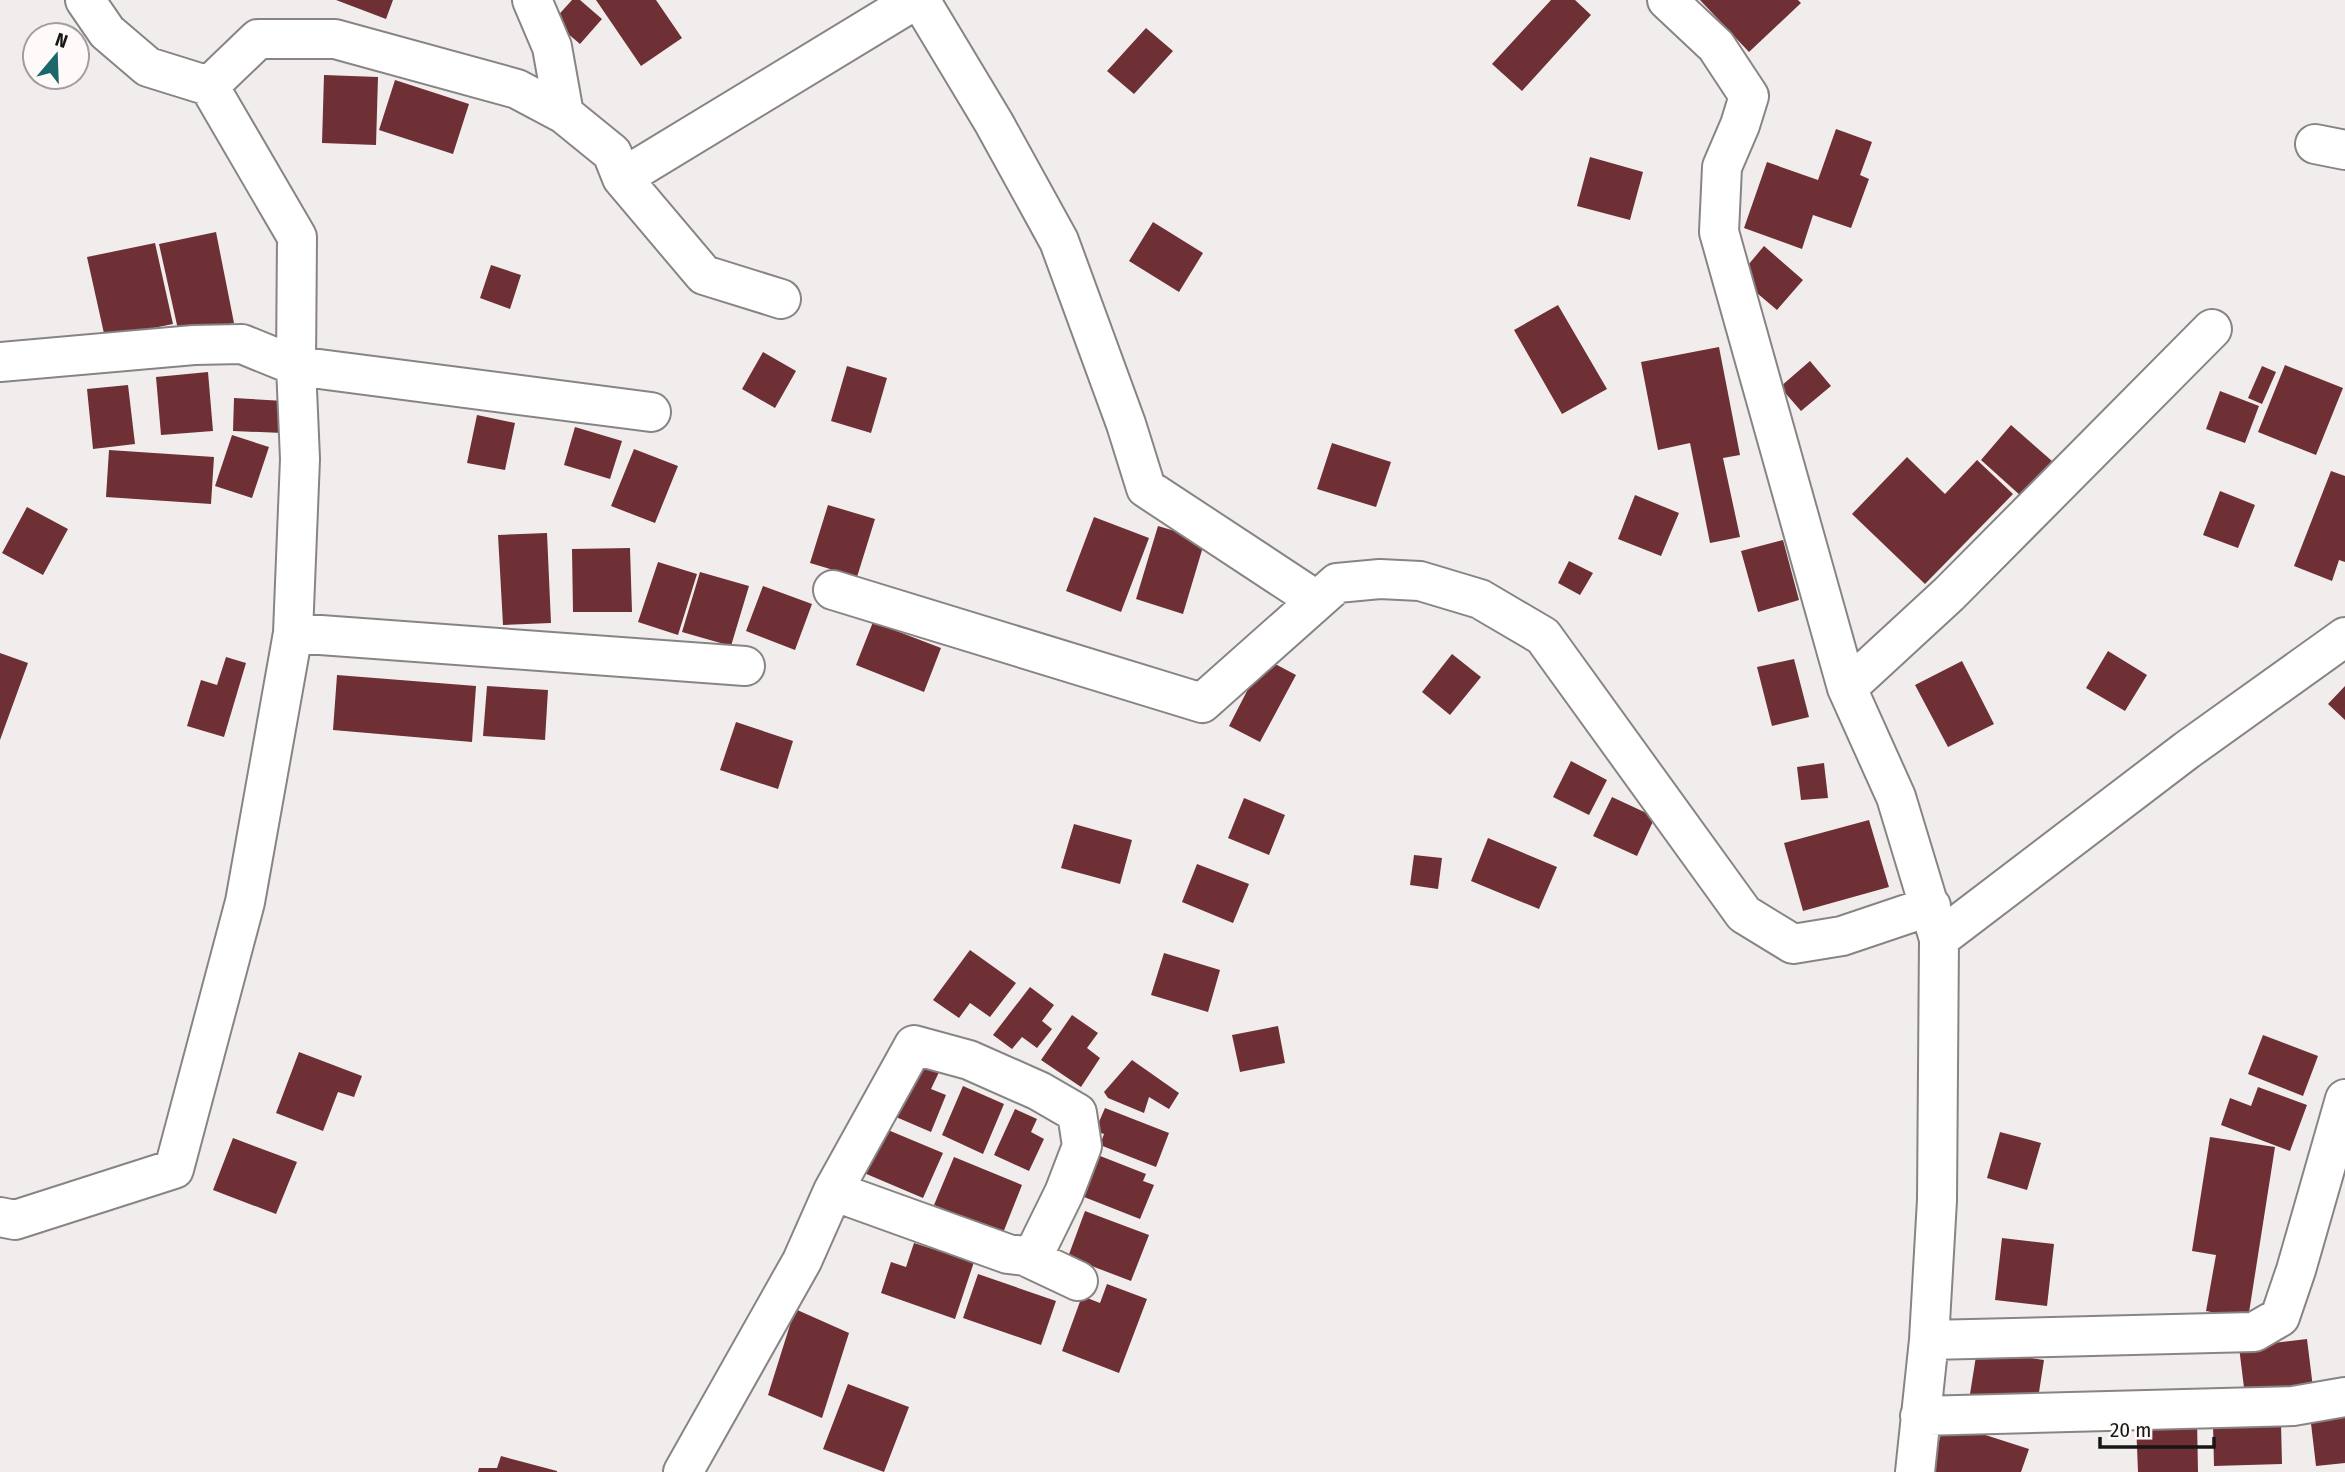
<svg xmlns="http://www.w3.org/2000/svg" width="2345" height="1472" font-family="'Fira Sans Condensed',sans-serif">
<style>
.building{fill:#6e3034}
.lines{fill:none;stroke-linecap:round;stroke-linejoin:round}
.minor-casing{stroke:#888484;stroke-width:42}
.minor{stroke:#fff;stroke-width:38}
</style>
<rect width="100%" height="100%" fill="#f1eded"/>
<!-- building -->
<path class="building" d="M336 0H393L386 19Z
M572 0H580L602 19 580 44 553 21Z
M596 0H656L682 38 641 66Z
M1551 0H1575L1591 15 1522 91 1492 64Z
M1700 0H1798L1801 3 1749 52Z
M1146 28 1173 51 1134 94 1107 71Z
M324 75 378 77 376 145 322 143Z
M395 80 469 104 453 154 379 130Z
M1836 129 1872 142 1860 175 1869 179 1851 228 1813 215 1802 249 1744 228 1767 162 1818 180Z
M1590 157 1643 172 1630 220 1577 206Z
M1153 222 1203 253 1179 292 1129 261Z
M216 232 234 323 179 334 159 244Z
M155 243 173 324 105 338 87 257Z
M1764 246 1803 280 1777 310 1738 277Z
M491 265 521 275 510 309 480 298Z
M1558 305 1607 389 1562 414 1514 330Z
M1719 347 1740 455 1723 458 1740 537 1710 543 1690 443 1658 450 1641 362Z
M763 352 796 371 775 408 742 389Z
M1810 361 1831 386 1801 411 1780 387Z
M2285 365 2343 388 2316 455 2258 432Z
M847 366 887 378 871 433 831 421Z
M2262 366 2276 372 2262 404 2248 398Z
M208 372 213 431 161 435 156 377Z
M128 385 135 444 93 449 87 389Z
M2220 391 2259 406 2245 443 2206 429Z
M234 398 284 401 283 433 233 431Z
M477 415 515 423 505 470 467 463Z
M2011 425 2052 461 2021 496 1981 460Z
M575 427 622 441 610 479 564 465Z
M232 435 269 447 252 498 215 486Z
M1332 443 1391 462 1376 507 1317 489Z
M634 449 678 466 655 523 611 506Z
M109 450 214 457 211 504 106 497Z
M1907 457 1945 494 1977 460 2013 494 1925 584 1852 514Z
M2331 471 2345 476V562L2339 560 2332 581 2294 566Z
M2220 491 2255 505 2238 548 2203 535Z
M1635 495 1679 513 1661 556 1618 539Z
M828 505 875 519 857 577 810 563Z
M27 507 68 529 43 575 2 553Z
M1094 517 1149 538 1121 612 1066 591Z
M1158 526 1205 540 1183 614 1136 599Z
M547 533 551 623 503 625 498 535Z
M1783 540 1799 600 1758 612 1741 551Z
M630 548 632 612H573L572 549Z
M1569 561 1593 573 1580 595 1558 583Z
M658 562 697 574 678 635 638 622Z
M700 572 749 586 731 646 682 632Z
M763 586 812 604 795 650 746 631Z
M873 622 941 648 924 692 856 665Z
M2108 651 2147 675 2125 711 2086 688Z
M0 653 28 663 0 740Z
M1452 654 1481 677 1450 715 1422 692Z
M226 657 246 663 224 737 187 726 201 680 217 685Z
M1264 658 1296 675 1260 742 1229 726Z
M1794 659 1809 717 1772 726 1757 667Z
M1962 661 1994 724 1948 747 1915 685Z
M337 675 476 686 472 742 333 730Z
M487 686 548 690 545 740 483 736Z
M2345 686V720L2328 704Z
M736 722 793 741 778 789 720 770Z
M1571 761 1607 780 1589 815 1553 797Z
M1824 763 1828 798 1801 800 1797 767Z
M1612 797 1655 817 1637 856 1593 836Z
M1244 798 1285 815 1269 855 1228 838Z
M1869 820 1889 887 1803 911 1784 843Z
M1074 824 1132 840 1120 884 1061 868Z
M1488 838 1557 867 1539 909 1471 881Z
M1414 855 1442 858 1438 889 1410 885Z
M1197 864 1249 884 1233 923 1182 902Z
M970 950 1016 983 990 1017 970 1003 959 1018 933 1000Z
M1164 953 1220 970 1208 1012 1151 995Z
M1030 987 1054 1005 1042 1021 1052 1029 1037 1048 1022 1037 1012 1049 993 1035Z
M1072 1015 1098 1033 1087 1048 1100 1058 1081 1087 1041 1060Z
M1278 1026 1285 1063 1240 1072 1232 1035Z
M2263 1035 2318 1056 2303 1096 2248 1074Z
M299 1052 362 1076 354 1097 338 1092 323 1131 276 1113Z
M1132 1060 1179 1093 1169 1109 1149 1097 1144 1113 1108 1098 1104 1092Z
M925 1064 940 1070 931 1089 946 1095 931 1132 889 1114 914 1069 921 1072Z
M963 1086 1004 1104 983 1154 942 1135Z
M2258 1087 2307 1105 2290 1151 2221 1125 2230 1098 2251 1106Z
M1105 1108 1169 1133 1156 1167 1100 1145 1104 1134 1095 1131Z
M1015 1109 1037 1119 1031 1132 1044 1139 1029 1171 994 1155Z
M876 1125 943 1153 923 1198 857 1170Z
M2000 1132 2041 1143 2027 1190 1987 1178Z
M2210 1137 2275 1147 2248 1319 2206 1311 2216 1255 2192 1251Z
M233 1138 297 1162 276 1214 213 1190Z
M1090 1152 1146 1174 1143 1181 1154 1185 1140 1219 1079 1195Z
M954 1157 1022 1185 1003 1233 934 1205Z
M1085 1211 1149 1235 1131 1281 1068 1257Z
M2002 1238 2054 1244 2047 1306 1995 1300Z
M914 1243 974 1262 955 1319 881 1293 891 1262 906 1267Z
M978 1274 1056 1301 1041 1345 963 1318Z
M1107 1284 1147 1299 1119 1373 1062 1351 1082 1296 1100 1303Z
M795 1309 849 1333 822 1418 768 1395Z
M2307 1339 2314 1396 2246 1404 2239 1347Z
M1977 1350 2044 1360 2037 1405 1970 1394Z
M848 1384 909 1407 884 1472 823 1449Z
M2345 1411V1463L2316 1466 2310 1415Z
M2197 1420 2198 1472H2138L2136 1422Z
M1945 1422 2029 1449 2021 1472H1929Z
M2281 1424 2282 1464 2214 1466 2213 1425Z
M501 1456 557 1471V1472H478L479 1468H497Z"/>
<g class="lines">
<defs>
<path id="minor" d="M532 0 552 47 564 114
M920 0 994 123 1059 241 1126 424 1146 488 1316 600
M1667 0 1716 46 1749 96 1740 125 1722 167 1719 232 1847 688 1896 797 1939 939 1937 1200 1929 1340 1915 1472
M209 86 258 39H335L517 89 564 114 612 153 622 178 704 275 781 299
M2315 144 2345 150
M622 178 915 0
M0 362 194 345 242 344 296 366 651 412
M833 590 1202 703 1337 583 1380 579 1420 581 1480 599 1543 636 1744 914 1793 944 1842 936 1931 906
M293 633 745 666
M1847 688 1949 594 2212 329
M1939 939 2187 750 2345 637
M0 1217 15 1220 174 1169 245 902 293 633 300 459 296 366 297 237 209 86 148 67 107 32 85 0
M1025 1256 1078 1281
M1929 1340 2254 1332 2280 1317 2296 1270 2345 1099
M1920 1416 2293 1406 2345 1397
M683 1472 802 1261 833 1191 1008 1254 1025 1256 1035 1252 1064 1193 1082 1146 1077 1113 1039 1091 969 1060 914 1045 833 1191"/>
</defs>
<!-- minor casing -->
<use href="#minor" class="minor-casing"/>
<!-- minor -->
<use href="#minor" class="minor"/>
</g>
<!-- north arrow -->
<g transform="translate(56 56) rotate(19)"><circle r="33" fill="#fffafa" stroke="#a29e9e" stroke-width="2"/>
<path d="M0-5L12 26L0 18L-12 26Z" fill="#1b686b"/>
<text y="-10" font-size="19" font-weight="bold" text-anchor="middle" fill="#171515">N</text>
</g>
<!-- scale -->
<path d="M2100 1437v10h114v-10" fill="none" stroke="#171515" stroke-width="3.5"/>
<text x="2110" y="1437" font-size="21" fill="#171515" stroke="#fffafa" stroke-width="5" paint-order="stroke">20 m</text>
</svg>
